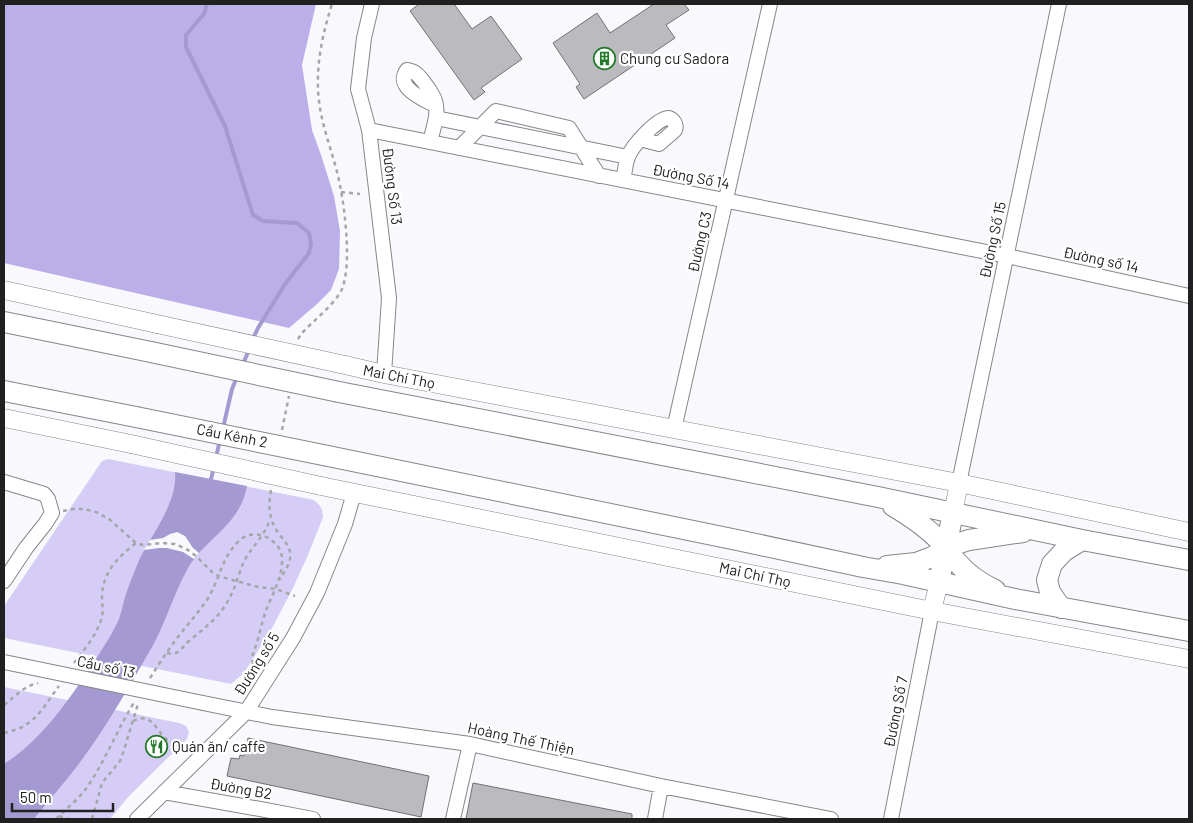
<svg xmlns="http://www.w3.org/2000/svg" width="1193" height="823" font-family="Barlow,sans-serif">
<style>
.green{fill:#d6cdf7}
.forest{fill:#bcafe9}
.water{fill:#a599d1}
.pier{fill:#f9f8fc}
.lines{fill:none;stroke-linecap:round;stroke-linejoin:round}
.stream{stroke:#a599d1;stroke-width:4}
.building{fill:#bbbabe;stroke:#727174}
.minor-casing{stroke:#87878b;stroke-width:16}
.major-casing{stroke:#87878b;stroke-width:19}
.highway-casing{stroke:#87878b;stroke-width:22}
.path{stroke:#a6a5a8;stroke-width:2.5;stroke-dasharray:4 4;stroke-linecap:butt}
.minor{stroke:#fff;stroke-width:14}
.major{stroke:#fff;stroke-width:18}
.highway{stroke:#fff;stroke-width:20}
.minor-bridge-casing{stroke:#87878b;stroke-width:16;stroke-linecap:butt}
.major-bridge-casing{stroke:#87878b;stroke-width:19;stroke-linecap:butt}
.highway-bridge-casing{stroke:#87878b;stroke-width:22;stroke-linecap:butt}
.minor-bridge{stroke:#fff;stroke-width:14}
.major-bridge{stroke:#fff;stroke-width:18}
.highway-bridge{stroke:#fff;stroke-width:20}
.labels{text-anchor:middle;stroke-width:4.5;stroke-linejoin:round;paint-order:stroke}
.poi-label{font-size:15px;fill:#202021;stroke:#fff;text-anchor:start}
.street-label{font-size:15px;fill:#202021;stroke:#fff}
</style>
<rect width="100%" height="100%" fill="#f9f8fc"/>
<!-- green -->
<path class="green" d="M108 459 314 500C320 505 323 509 323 517L308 555 292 590 271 630 244 673 231 684 4 638V606L102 461Z
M4 687 179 723 186 726 189 732 187 739 129 796 110 819H4Z"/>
<!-- forest -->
<path class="forest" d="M4 4H316L302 65 312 130 321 155 334 196 340 231 339 269 331 290 317 304 289 328 4 263Z"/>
<!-- water -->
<path class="water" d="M175 472 247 486C240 525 207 537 188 568 174 593 166 622 152 647 128 689 104 731 75 769 62 786 47 802 34 819H4V764C40 741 66 704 90 668 100 652 111 637 119 619 122 611 123 602 126 594 130 582 135 570 140 558 153 533 178 501 175 472Z"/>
<!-- pier -->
<path class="pier" d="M177 532 185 536 193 548 199 553 194 559 183 552 167 548H159L144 550 150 540 163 538 170 534Z"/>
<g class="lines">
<!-- stream -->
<path class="stream" d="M207 4 204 14 186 35V47L225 126 253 215 263 221 297 223 309 233 311 243 309 253 285 284 258 328 252 341
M242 366 249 350
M223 428 232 389 237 377
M216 457 220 440
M211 479 214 467"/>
</g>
<!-- building -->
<path class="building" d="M419 4H454L472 29 491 16 522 59 481 88 485 92 474 100 410 11Z
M654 4H684L689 10 666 25 675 38 584 99 576 87 580 84 553 43 597 13 610 33Z
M248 738 429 776 421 817 227 776 231 758 239 759 240 755 244 756Z
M473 783 632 814V819H466Z"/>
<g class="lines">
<defs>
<path id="minor" d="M372 4 364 38 358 89 369 130 389 298 384 374
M436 118 628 157
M369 130 1007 256 1189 296
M430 142C433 129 440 111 434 98 431 92 427 86 423 81 418 75 415 71 407 70 394 88 424 99 436 106
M459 148 496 111 569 128 599 176
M623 180C625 173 625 164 628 157 632 146 657 118 669 118 674 120 677 125 675 130L659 144 640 139
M674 429 770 4
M4 482 44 494 48 499 52 513 45 524 26 548 4 581
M959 483 1059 4
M203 703 272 717 470 744 661 786 831 819
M164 792 260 809 313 819
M137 819 246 712 293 638 317 593 345 524 354 493
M453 819 470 744
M655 819 661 786
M891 819 932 611"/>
<path id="major" d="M4 290 157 324
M345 365 384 374 959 483 1189 532
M4 418 131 444
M321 486 932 611 1189 659
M953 513 959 483
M932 611 939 582"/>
<path id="highway" d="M4 322 151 352
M4 391 136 417
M339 392 878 497 1082 540 1189 560
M328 456 737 540 863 567 903 574 1015 599 1189 631
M893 506C910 516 926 527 940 541 946 547 951 556 957 562 967 574 980 583 995 590
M887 566 916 563 932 557 953 545 969 540 1023 532
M939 582 953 513
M1061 608 1050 592 1047 580 1052 564 1064 551 1082 540"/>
</defs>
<!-- minor casing -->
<use href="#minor" class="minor-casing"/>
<!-- major casing -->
<use href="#major" class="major-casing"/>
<!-- highway casing -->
<use href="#highway" class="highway-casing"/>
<!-- path -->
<path class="path" d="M341 192 360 194
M298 339 301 334C312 322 337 302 342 289 347 276 347 260 347 247 346 222 343 196 337 172 331 148 322 126 319 101 315 69 322 35 332 4
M282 430 289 396
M271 490C268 504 269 519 277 531 283 540 292 547 290 559 289 566 283 573 280 580
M63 511 73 509H84L96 512 109 519 136 543 143 545 162 543 175 544 188 550 196 556 212 572 218 576 258 587 276 589 295 596
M167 653C179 656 181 648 189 641 205 627 220 618 230 597 236 586 239 573 244 561 253 545 264 537 270 519
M74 663C84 650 96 636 101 620 104 613 102 605 102 597 102 573 118 557 136 543
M150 678C159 664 168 650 178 637 188 624 198 613 207 600 219 581 222 556 240 540 249 532 262 533 271 540 279 545 283 554 282 563 281 578 275 589 269 603 264 614 261 627 258 639 255 650 251 653 253 665
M4 705C16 696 22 687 38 683
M133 721C151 712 155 728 165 738 170 742 176 745 182 748
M4 733C12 731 20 729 27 724 40 716 49 699 59 686
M59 816 68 819
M56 819C67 808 79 799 88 786 106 759 118 728 135 701
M92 819 102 783 120 761 123 753 138 704"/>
<!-- minor -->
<use href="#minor" class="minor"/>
<!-- major -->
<use href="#major" class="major"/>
<!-- highway -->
<use href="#highway" class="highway"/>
<defs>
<path id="minor-bridge" d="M4 662 203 703"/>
<path id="major-bridge" d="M157 324 345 365
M131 444 321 486"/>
<path id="highway-bridge" d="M151 352 339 392
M136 417 328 456"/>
</defs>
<!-- minor-bridge casing -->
<use href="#minor-bridge" class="minor-bridge-casing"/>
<!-- major-bridge casing -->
<use href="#major-bridge" class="major-bridge-casing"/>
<!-- highway-bridge casing -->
<use href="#highway-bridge" class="highway-bridge-casing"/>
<!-- minor-bridge -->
<use href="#minor-bridge" class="minor-bridge"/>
<!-- major-bridge -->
<use href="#major-bridge" class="major-bridge"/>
<!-- highway-bridge -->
<use href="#highway-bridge" class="highway-bridge"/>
</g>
<!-- icons -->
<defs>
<symbol id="building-ring" viewBox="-11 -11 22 22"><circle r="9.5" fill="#fff" stroke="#227b2a" stroke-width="1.5"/><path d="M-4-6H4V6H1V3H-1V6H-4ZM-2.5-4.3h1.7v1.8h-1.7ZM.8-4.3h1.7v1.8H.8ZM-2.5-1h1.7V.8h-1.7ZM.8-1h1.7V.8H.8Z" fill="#227b2a"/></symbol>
<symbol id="restaurant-ring" viewBox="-11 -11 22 22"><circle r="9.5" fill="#fff" stroke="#227b2a" stroke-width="1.5"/><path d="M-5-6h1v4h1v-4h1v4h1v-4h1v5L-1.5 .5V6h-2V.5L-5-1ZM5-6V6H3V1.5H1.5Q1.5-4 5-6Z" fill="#227b2a"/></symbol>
</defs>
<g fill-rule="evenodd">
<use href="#building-ring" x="592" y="46" width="25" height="25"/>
<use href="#restaurant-ring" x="144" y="734" width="25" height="25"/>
</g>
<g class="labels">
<!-- poi labels -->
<g class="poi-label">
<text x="620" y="64">Chung cư Sadora</text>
<text x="172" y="752">Quán ăn/ caffe</text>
</g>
<!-- street labels -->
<g class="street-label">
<text transform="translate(691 177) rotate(11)" y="5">Đường Số 14</text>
<text transform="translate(392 186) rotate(83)" y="5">Đường Số 13</text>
<text transform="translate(993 240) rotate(-78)" y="5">Đường Số 15</text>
<text transform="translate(700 242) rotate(-77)" y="5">Đường C3</text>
<text transform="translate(1101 260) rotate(12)" y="5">Đường số 14</text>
<text transform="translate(399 377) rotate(11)" y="5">Mai Chí Thọ</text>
<text transform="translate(232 436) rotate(11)" y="5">Cầu Kênh 2</text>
<text transform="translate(755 575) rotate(12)" y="5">Mai Chí Thọ</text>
<text transform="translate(257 664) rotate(-58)" y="5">Đường số 5</text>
<text transform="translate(106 667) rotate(12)" y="5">Cầu số 13</text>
<text transform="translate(896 712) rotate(-79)" y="5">Đường Số 7</text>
<text transform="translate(521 739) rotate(12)" y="5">Hoàng Thế Thiện</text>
<text transform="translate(241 789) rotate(10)" y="5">Đường B2</text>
</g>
</g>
<!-- border -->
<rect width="1193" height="823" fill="none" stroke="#202021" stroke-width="10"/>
<!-- scale -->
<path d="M12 803v8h101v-8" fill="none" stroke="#202021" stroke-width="2.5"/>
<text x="20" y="803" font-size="15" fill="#202021" stroke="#ffffff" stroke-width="4" paint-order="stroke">50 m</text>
</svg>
